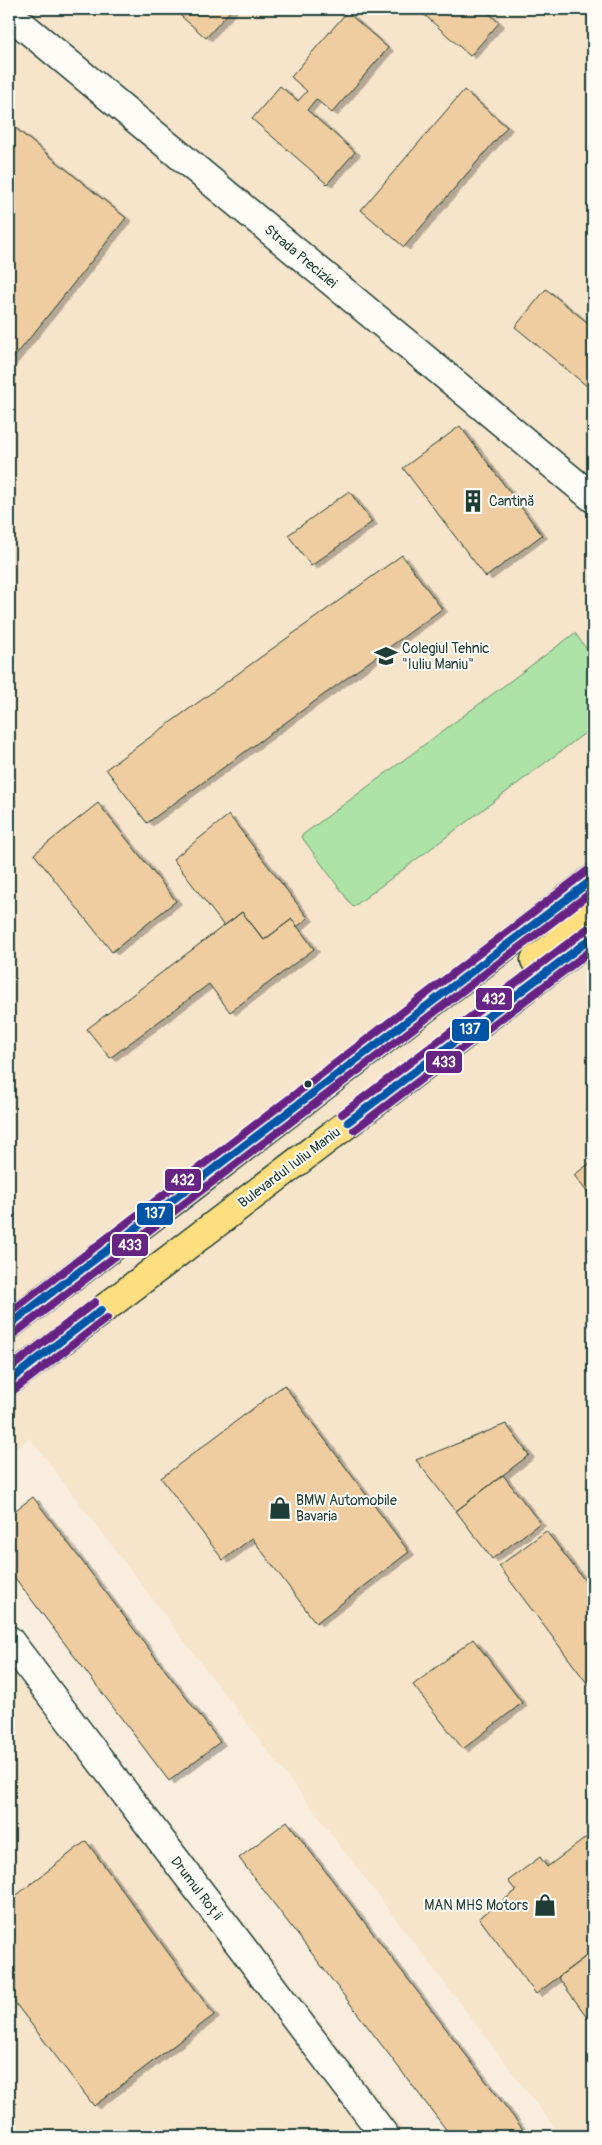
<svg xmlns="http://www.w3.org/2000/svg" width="602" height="2145" font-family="Pangolin,sans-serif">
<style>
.built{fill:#f6e4cb}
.green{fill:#ade3a6;stroke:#66906d}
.building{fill:#efcda0;stroke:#1f3d34;filter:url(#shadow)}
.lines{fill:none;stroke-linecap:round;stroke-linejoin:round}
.minor-casing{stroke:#1f3d34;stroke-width:31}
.tertiary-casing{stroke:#1f3d34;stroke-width:31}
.primary-casing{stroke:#1f3d34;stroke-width:31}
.minor{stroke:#fdfcf7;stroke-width:28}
.tertiary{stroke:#fdfcf7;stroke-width:28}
.primary{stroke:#fddf80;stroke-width:28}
.bus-1-casing{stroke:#fdfcf7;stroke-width:11}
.bus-2-casing{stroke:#fdfcf7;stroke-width:11}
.bus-3-casing{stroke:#fdfcf7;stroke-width:11}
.bus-1{stroke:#0054a6;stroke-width:8}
.bus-2{stroke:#662483;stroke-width:8}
.bus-3{stroke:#662483;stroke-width:8}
.bus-dot{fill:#1f3d34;stroke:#fdfcf7;stroke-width:2}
.labels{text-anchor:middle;stroke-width:4;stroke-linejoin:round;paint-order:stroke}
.street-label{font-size:14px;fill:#1f3d34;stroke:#fdfcf7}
.poi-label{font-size:14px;fill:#1f3d34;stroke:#fdfcf7;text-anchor:start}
.line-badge{stroke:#fdfcf7;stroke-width:2}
.badge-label{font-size:14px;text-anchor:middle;font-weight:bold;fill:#fff}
</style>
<defs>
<filter id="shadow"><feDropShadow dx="5.5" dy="3" stdDeviation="0" flood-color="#0004"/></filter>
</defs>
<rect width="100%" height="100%" fill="#f9eedd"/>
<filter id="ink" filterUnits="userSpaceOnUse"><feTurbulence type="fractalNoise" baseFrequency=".02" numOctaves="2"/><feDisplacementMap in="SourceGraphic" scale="10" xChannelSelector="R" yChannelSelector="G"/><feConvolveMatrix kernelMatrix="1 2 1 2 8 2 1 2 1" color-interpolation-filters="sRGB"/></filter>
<g filter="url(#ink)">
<!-- built -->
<path class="built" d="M9 9H593V2136H561L30 1438 9 1454Z
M9 1616 408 2136H9Z"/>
<!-- green -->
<path class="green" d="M575 633 593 658V727L353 907 301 836Z"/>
<!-- building -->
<path class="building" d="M173 9H232L206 38Z
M418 9H484L499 23 470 56Z
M347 12 388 48 332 113 316 99 307 110 355 152 327 184 252 119 280 86 298 101 307 91 291 77Z
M464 90 507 127 404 247 361 210Z
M9 123 126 218 9 364Z
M546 289 593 327V391L515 327Z
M460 426 542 535 486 577 403 468Z
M349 491 372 522 311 566 288 535Z
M402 555 442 609 147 823 106 769Z
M98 803 176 901 112 952 34 854Z
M229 815 308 918 297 927 292 919 264 940 242 912 224 926 173 859Z
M242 912 264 940 292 919 314 949 230 1012 209 984 110 1058 87 1029Z
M593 1161V1200L574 1175Z
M284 1385 409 1552 316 1623 252 1538 223 1560 161 1478Z
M506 1424 529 1455 456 1511 416 1460Z
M503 1475 540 1523 492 1559 456 1511Z
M33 1497 220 1742 169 1781 9 1570V1515Z
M546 1531 593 1591V1691L499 1566Z
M473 1639 522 1703 463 1749 413 1685Z
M287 1821 528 2136H451L239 1858Z
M591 1834 593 1837V1951L536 1994 479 1918 516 1891 508 1881 540 1857 547 1867Z
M86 1841 214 2015 94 2106 9 1995V1901Z
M593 1951V2025L558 1977Z"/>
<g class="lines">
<defs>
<path id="minor" d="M9 1640 385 2136"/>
<path id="tertiary" d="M9 14 593 498"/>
<path id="primary" d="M535 960C552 948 572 934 575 912L566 899
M9 1325 196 1184 593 879
M9 1381 593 937"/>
</defs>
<!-- minor casing -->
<use href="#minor" class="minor-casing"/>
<!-- tertiary casing -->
<use href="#tertiary" class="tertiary-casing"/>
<!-- primary casing -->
<use href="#primary" class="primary-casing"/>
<!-- minor -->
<use href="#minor" class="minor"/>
<!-- tertiary -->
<use href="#tertiary" class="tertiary"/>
<!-- primary -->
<use href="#primary" class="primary"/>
<defs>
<path id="bus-1" d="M348 1122 593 937
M9 1325 593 879
M9 1381 101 1310"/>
<path id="bus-2" d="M354 1130 593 949
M15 1333 593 891
M15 1389 107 1318"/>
<path id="bus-3" d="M342 1114 587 929
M9 1313 587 871
M9 1369 95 1302"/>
</defs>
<!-- bus-1 casing -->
<use href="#bus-1" class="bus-1-casing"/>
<!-- bus-2 casing -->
<use href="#bus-2" class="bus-2-casing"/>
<!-- bus-3 casing -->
<use href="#bus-3" class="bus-3-casing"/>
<!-- bus-1 -->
<use href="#bus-1" class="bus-1"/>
<!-- bus-2 -->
<use href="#bus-2" class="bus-2"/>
<!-- bus-3 -->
<use href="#bus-3" class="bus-3"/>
</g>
</g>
<!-- icons -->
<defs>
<symbol id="building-bare" viewBox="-9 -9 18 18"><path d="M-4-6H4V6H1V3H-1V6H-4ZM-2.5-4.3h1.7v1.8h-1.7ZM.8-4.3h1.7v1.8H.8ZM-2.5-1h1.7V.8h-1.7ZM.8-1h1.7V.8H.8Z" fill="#1f3d34" stroke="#fdfcf7" stroke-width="2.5" paint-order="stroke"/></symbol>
<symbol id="school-bare" viewBox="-9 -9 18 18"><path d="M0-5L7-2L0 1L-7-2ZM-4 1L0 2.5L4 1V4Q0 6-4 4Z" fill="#1f3d34" stroke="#fdfcf7" stroke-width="2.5" paint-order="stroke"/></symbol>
<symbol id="shop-bare" viewBox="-9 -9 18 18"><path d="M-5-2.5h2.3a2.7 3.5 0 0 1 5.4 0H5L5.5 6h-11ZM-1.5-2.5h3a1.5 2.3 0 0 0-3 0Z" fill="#1f3d34" stroke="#fdfcf7" stroke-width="2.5" paint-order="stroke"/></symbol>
</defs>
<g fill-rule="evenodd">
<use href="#building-bare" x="457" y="485" width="32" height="32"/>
<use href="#school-bare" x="370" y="640" width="32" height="32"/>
<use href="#shop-bare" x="264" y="1492" width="32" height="32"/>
<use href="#shop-bare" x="529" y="1889" width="32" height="32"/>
</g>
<!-- markers -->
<circle class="bus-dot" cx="308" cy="1084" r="4.5"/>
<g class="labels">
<!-- street labels -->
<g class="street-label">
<text transform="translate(301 256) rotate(40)" y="5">Strada Preciziei</text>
<text transform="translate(289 1167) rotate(-37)" y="5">Bulevardul Iuliu Maniu</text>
<text transform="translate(197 1888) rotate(53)" y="5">Drumul Roții</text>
</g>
<!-- poi labels -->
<g class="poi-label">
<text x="489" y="506">Cantină</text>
<text x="402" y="653">Colegiul Tehnic<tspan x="402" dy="16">"Iuliu Maniu"</tspan></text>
<text x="296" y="1505">BMW Automobile<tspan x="296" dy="16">Bavaria</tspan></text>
<text x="528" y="1910" text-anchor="end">MAN MHS Motors</text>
</g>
</g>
<g class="line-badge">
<rect x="475" y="987" width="38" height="24" rx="5" fill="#662483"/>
<rect x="451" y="1018" width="39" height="24" rx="5" fill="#0054a6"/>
<rect x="425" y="1050" width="38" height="24" rx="5" fill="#662483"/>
<rect x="164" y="1168" width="38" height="24" rx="5" fill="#662483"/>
<rect x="136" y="1202" width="38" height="24" rx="5" fill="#0054a6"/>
<rect x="111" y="1233" width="38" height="24" rx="5" fill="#662483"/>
</g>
<g class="badge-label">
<text x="494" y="1004">432</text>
<text x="470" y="1034">137</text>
<text x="444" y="1067">433</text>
<text x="183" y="1185">432</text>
<text x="155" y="1218">137</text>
<text x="130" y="1250">433</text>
</g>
<!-- margin -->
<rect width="602" height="2145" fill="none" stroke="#fdfcf7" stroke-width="30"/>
<rect x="15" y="15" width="572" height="2115" fill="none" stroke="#1f3d34" stroke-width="2" filter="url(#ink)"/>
</svg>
